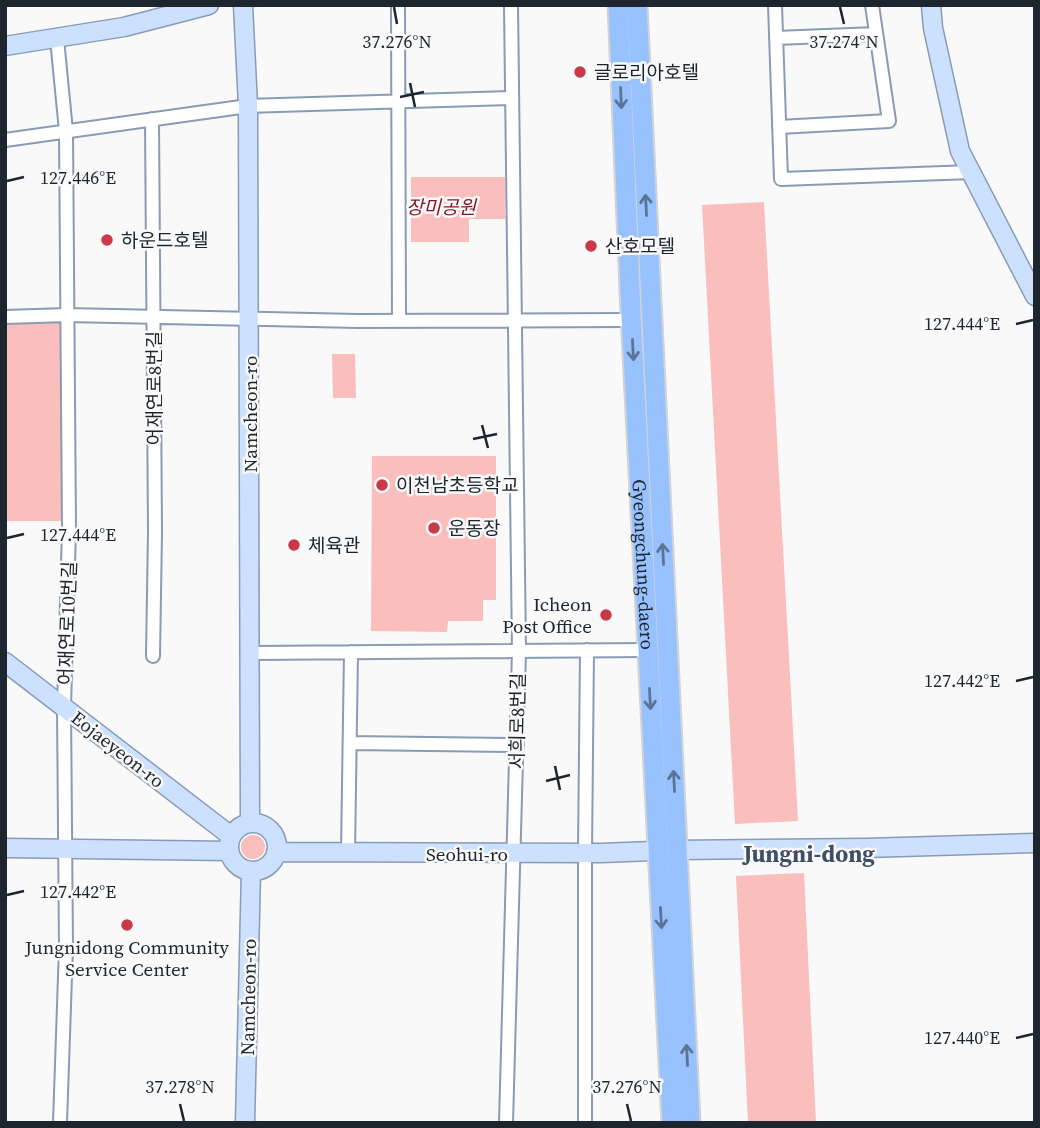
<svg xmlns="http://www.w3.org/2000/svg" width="1040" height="1128" font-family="'Source Serif 4','Noto Sans KR',serif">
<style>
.green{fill:#fabebd}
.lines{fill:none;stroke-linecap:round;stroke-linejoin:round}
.street-casing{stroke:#899bb5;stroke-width:16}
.secondary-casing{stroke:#899bb5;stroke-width:21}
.primary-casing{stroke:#d2d3d5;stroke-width:23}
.street{stroke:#fff;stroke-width:12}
.secondary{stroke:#cbe1fe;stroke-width:18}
.primary{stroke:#98c2fe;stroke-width:19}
.oneway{stroke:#5a7496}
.ticks{fill:none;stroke:#1d252f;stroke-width:2.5}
.poi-dot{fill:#c93948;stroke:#f9f9f9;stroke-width:2.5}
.labels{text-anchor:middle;stroke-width:5;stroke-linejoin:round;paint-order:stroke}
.poi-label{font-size:19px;fill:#1d252f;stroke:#f9f9f9;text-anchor:start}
.park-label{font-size:19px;font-style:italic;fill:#7f1424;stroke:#f9f9f9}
.street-label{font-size:19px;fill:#1d252f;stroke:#f9f9f9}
.quarter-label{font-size:23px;font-weight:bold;fill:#3e4e64;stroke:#f9f9f9}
.ticks-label{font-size:18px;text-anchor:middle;fill:#1d252f;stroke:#f9f9f9;stroke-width:5;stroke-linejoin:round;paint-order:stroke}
</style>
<rect width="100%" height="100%" fill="#f9f9f9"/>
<!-- green -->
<path class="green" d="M411 177H505V219H469V242H411Z
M764 202 798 821 735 824 702 205Z
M5 322H62L63 521H5Z
M332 354H355L356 398H333Z
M372 456H496V600H483V621H448L447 632 371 631Z
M241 847a12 12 0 1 1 24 0a12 12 0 1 1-24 0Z
M804 873 816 1123H748L736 876Z"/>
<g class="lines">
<defs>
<path id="street" d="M398 5 399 321
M775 5 781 179 971 172
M776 38 876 34
M57 39 66 131 69 529 64 707 66 947 60 1123
M152 119 155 532 153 656
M779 127 889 121 872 5
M5 140 248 106 511 98
M5 317 67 315 358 321 631 320
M251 653 648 650
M350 743 517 745
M348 853 351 652
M506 1123 519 651 511 5
M585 1123V853L587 650"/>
<path id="secondary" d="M243 5 248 106 250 823
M931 5 933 28 960 151 1035 296
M5 46 124 27 209 5
M5 662 231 836
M229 847a24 24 0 1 1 48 0a24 24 0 1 1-48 0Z
M5 848 229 851
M276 852 601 853 678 850 866 848 1035 843
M245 1123 251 871"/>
<g id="primary">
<path id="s1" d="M618 5 631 314 672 1123"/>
<path d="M637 5 690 1123"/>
</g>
</defs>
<!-- street casing -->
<use href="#street" class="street-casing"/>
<!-- secondary casing -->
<use href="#secondary" class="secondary-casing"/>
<!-- primary casing -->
<use href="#primary" class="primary-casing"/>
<!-- street -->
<use href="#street" class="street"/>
<!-- secondary -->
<use href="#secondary" class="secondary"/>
<!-- primary -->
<use href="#primary" class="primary"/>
</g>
<!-- one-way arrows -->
<defs><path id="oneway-shaft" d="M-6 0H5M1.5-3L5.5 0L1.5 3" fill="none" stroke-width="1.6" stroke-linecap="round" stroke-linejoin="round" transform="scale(1.75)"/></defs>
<g class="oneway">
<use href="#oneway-shaft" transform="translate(621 98) rotate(88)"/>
<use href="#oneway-shaft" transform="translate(646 205) rotate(-93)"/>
<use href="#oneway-shaft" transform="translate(633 350) rotate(87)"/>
<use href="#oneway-shaft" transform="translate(663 554) rotate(-93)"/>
<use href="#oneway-shaft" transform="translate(650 699) rotate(87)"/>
<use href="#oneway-shaft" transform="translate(674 781) rotate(-93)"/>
<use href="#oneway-shaft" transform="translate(661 918) rotate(87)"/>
<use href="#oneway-shaft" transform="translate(687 1055) rotate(-93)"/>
</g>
<!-- ticks -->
<path class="ticks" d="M394 7 397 24M840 7 844 24M410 83 415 107M400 97 424 92M7 181 24 177M1016 324 1033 320M482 425 488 448M473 439 497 434M7 538 24 534M1016 681 1033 677M555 766 560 790M546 781 570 775M7 895 24 891M1016 1038 1033 1034M180 1104 184 1121M627 1104 631 1121"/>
<!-- markers -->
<g class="poi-dot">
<circle cx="580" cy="72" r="7"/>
<circle cx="107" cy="240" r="7"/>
<circle cx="591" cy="246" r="7"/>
<circle cx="382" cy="485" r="7"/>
<circle cx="434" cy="528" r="7"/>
<circle cx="294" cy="545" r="7"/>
<circle cx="606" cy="615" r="7"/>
<circle cx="127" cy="925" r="7"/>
</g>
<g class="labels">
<!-- poi labels -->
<g class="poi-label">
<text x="594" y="79">글로리아호텔</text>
<text x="121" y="247">하운드호텔</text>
<text x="605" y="253">산호모텔</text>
<text x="396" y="492">이천남초등학교</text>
<text x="448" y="535">운동장</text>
<text x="308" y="552">체육관</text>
<text x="592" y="611" text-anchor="end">Icheon<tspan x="592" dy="22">Post Office</tspan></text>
<text x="127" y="954" text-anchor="middle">Jungnidong Community<tspan x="127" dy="22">Service Center</tspan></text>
</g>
<!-- park labels -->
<g class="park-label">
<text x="441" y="214">장미공원</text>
</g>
<!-- street labels -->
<g class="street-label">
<text transform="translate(154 388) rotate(-90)" y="7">어재연로8번길</text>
<text transform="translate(250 414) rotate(-90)" y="7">Namcheon-ro</text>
<text dy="7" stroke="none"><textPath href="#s1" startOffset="560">Gyeongchung-daero</textPath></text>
<text transform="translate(67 623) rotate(-88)" y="7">어재연로10번길</text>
<text transform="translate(517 721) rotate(-89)" y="7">서희로8번길</text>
<text transform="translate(118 749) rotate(38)" y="7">Eojaeyeon-ro</text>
<text x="467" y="861">Seohui-ro</text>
<text transform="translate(248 997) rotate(-89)" y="7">Namcheon-ro</text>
</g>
<!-- quarter labels -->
<g class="quarter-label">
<text x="809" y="862">Jungni-dong</text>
</g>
</g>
<g class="ticks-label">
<text x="397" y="48">37.276°N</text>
<text x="844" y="48">37.274°N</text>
<text x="78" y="184">127.446°E</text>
<text x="962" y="330">127.444°E</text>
<text x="78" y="541">127.444°E</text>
<text x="962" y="687">127.442°E</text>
<text x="78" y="898">127.442°E</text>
<text x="962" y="1044">127.440°E</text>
<text x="180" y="1093">37.278°N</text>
<text x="627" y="1093">37.276°N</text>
</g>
<!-- border -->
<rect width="1040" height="1128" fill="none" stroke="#1d252f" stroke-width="14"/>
</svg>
